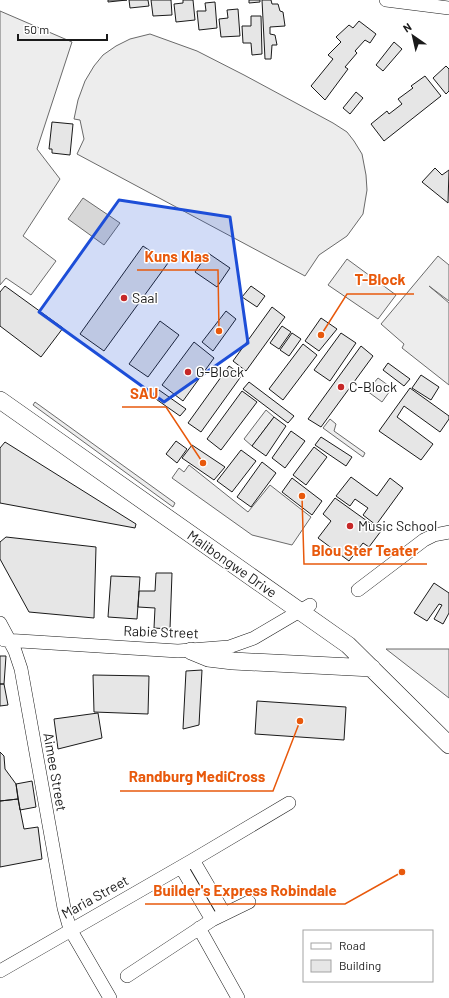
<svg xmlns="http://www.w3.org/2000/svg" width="449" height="998" font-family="Barlow,sans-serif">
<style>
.built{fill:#ededed;stroke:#6a6a6a}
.water{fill:#d7d7d7;stroke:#6a6a6a}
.building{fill:#e6e6e6;stroke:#1a1a1a}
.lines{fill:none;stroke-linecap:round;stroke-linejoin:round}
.minor-casing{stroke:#1a1a1a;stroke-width:14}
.major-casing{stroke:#1a1a1a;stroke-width:18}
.minor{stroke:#fff;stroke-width:13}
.major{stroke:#fff;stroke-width:17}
.marked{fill:#1d4ed8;fill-opacity:0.2;stroke:#1d4ed8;stroke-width:3;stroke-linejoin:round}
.poi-dot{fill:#c62828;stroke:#fff;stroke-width:1.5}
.labels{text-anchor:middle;stroke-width:3;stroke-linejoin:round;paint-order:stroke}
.poi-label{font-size:14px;fill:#1a1a1a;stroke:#fff;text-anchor:start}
.street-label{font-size:14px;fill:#1a1a1a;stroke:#fff}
.leader{fill:none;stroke:#e8590c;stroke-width:1.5}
.callout-dot{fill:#e8590c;stroke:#fff;stroke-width:1.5}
.callout-label{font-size:15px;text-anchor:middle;font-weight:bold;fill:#e8590c;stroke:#fff;stroke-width:3;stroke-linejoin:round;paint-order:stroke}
</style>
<rect width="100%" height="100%" fill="#fff"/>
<!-- built -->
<path class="built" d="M0 11 72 42 37 149 60 179 23 236 56 261 31 295 6 278 0 285Z
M150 34 197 51 244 75 333 123 347 132 354 141 362 154 366 175 367 190 363 214 347 236 319 255 305 276 77 154 84 139 80 120 74 119 78 100 85 81 94 66 103 55 116 46 130 39Z
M438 256 449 265V301L429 286 449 303V385L402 348 404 344 381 324Z
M347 259 396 295 378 319 328 285Z
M378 378 392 388 382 402 367 391Z
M35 402 175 503 173 507 33 405Z
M266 410 274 417 252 446 244 439Z
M330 419 336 424 334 431 365 453 363 457 323 428Z
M189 465 248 512 270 485 311 517 292 545 252 535 172 478 179 468 184 472Z
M386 649H449V698Z"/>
<!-- water -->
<path class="water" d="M83 198 120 223 104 245 68 219Z"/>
<!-- building -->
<path class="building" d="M108 0H127L108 2Z
M129 0H148L149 6 130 8Z
M151 0H171L172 15 153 16Z
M183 0H193L195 20 176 22 174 4 183 3Z
M249 0H260V2L249 3Z
M262 0H271L272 4H278L280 11 283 12 285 26 270 27V34L275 35 277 45H272L271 59H265Z
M215 2 217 28 199 30 197 11H206L205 3Z
M238 9 240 36 221 37 219 19 228 18 227 10Z
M251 16H261L262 54 252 55 251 43H243L242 26H251Z
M359 21 376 34 370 43 365 40 355 51 357 53 345 67 348 69 325 100 311 86 333 59 328 55 341 42 336 37 349 25 353 28Z
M394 42 402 49 383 71 376 65Z
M446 66 449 69V91L446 94 433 78Z
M425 76 441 96 384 141 371 124 387 111 389 114 402 104 398 99 413 88 411 86Z
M356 92 363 98 350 114 343 108Z
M52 122 73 124 70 155 52 153V149H49Z
M435 168 442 175 449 170 448 203 422 182Z
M143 246 168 263 104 351 80 334Z
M208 253 230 268 217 287 195 272Z
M5 286 63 328 41 357 0 326V292Z
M251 286 265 296 257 307 242 297Z
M272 307 285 317 246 371 233 361Z
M226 311 236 319 213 351 202 342Z
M321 318 337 329 319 351 305 341Z
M160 321 179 335 148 377 129 364Z
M282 326 291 332 279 349 270 343Z
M292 333 301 339 289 356 280 350Z
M341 333 356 343 330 381 314 370Z
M194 342 214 358 183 401 162 385Z
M303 344 317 355 283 400 269 389Z
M361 346 373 356 321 427 308 419Z
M388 363 410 379 404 386 383 370Z
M229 366 242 375 201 432 188 423Z
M421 375 439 387 431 400 412 388Z
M249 382 294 416 288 423 243 389Z
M410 388 449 416V419L440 432 404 406 397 417 433 444 421 460 379 431Z
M159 390 186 409 180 416 153 397Z
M242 391 257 402 221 450 207 439Z
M274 417 286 426 266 456 252 446Z
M291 431 305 441 285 468 272 458Z
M321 437 352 457 346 466 315 445Z
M176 441 187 449 177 463 166 454Z
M5 442 136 524 135 528 0 503V448Z
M192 445 225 467 214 480 182 458Z
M314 447 327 457 306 485 293 475Z
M241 450 256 461 232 492 217 481Z
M262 462 276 473 251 507 237 497Z
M351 477 377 496 390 478 403 488 376 525 363 515 368 508 355 499 350 506 336 496Z
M292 478 322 501 312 515 282 492Z
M335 498 381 531 369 547 363 543 349 561 318 538 331 521 323 514Z
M6 537 96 547 94 618 29 612 0 559V542Z
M156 573H172L170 629 154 628 155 608 138 607 139 591H155Z
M111 576 140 577 137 619 108 617Z
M434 583 449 593V613L443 624 434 619 442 605 439 604 427 621 414 613Z
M0 656H6L4 684H0Z
M202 670 199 725 183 729 186 671Z
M93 675 149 676 148 714 94 712Z
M0 684H4L8 705 0 706Z
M257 701 346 707 344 740 255 734Z
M98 713 102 738 58 749 54 719Z
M0 752 4 756 5 769 16 784 18 799 0 801Z
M32 781 36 807 20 810 16 784Z
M18 799 24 829 38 827 42 859 0 867V801Z"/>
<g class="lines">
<defs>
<path id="minor" d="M386 0 449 8
M358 590 424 540 434 535 449 532
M0 623 15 651 21 669 64 908 70 929 110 998
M4 640 178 651 229 647 254 638 310 605
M193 860 224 913
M181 867 212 920
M199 928 238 998
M0 971 193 860 289 803
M127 976 212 920 249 902"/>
<path id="major" d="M0 400 348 645 449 745
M191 651 208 658 233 661 372 668"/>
</defs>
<!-- minor casing -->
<use href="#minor" class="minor-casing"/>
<!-- major casing -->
<use href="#major" class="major-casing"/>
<!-- minor -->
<use href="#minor" class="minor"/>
<!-- major -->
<use href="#major" class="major"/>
</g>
<!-- marked area -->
<path class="marked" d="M119 200 230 217 248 343 164 402 39 312Z"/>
<!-- markers -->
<g class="poi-dot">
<circle cx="124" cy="298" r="4"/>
<circle cx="188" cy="372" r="4"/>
<circle cx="341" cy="387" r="4"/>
<circle cx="350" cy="526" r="4"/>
</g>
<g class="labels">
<!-- poi labels -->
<g class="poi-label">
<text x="132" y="303">Saal</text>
<text x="196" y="377">G-Block</text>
<text x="349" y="392">C-Block</text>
<text x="358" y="531">Music School</text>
</g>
<!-- street labels -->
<g class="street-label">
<text transform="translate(232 564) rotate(35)" y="5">Malibongwe Drive</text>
<text transform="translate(161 632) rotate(2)" y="5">Rabie Street</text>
<text transform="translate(55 772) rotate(80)" y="5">Aimee Street</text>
<text transform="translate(95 897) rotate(-29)" y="5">Maria Street</text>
</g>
</g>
<!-- callouts -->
<path class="leader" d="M219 331L218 270H137M321 335L347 294H414M203 463L166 407H122M302 496L304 564H427M300 721L273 791H120M402 872L345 904H145"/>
<g class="callout-dot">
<circle cx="219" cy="331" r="4"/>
<circle cx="321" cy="335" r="4"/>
<circle cx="203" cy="463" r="4"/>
<circle cx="302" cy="496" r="4"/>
<circle cx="300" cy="721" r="4"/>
<circle cx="402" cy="872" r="4"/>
</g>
<g class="callout-label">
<text x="177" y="262">Kuns Klas</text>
<text x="380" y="285">T-Block</text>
<text x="144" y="399">SAU</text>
<text x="365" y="556">Blou Ster Teater</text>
<text x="197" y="782">Randburg MediCross</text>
<text x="245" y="896">Builder's Express Robindale</text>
</g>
<!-- legend -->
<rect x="303" y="930" width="130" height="52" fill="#ffffff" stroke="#a3a3a3"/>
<rect x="311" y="943" width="20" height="6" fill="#ffffff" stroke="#a3a3a3"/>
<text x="339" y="950" font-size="12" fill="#1a1a1a">Road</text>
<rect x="311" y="960" width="20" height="12" fill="#e6e6e6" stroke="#a3a3a3"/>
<text x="339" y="970" font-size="12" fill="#1a1a1a">Building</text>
<!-- north arrow -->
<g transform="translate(413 36) rotate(326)" stroke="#ffffff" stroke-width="3" paint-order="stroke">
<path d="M0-3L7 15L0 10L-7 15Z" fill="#1a1a1a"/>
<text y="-6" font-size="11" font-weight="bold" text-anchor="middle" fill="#1a1a1a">N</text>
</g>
<!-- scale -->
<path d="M18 34v6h89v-6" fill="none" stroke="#1a1a1a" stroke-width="2"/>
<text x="24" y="34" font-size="12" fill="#1a1a1a" stroke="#ffffff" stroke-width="3" paint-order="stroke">50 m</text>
</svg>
